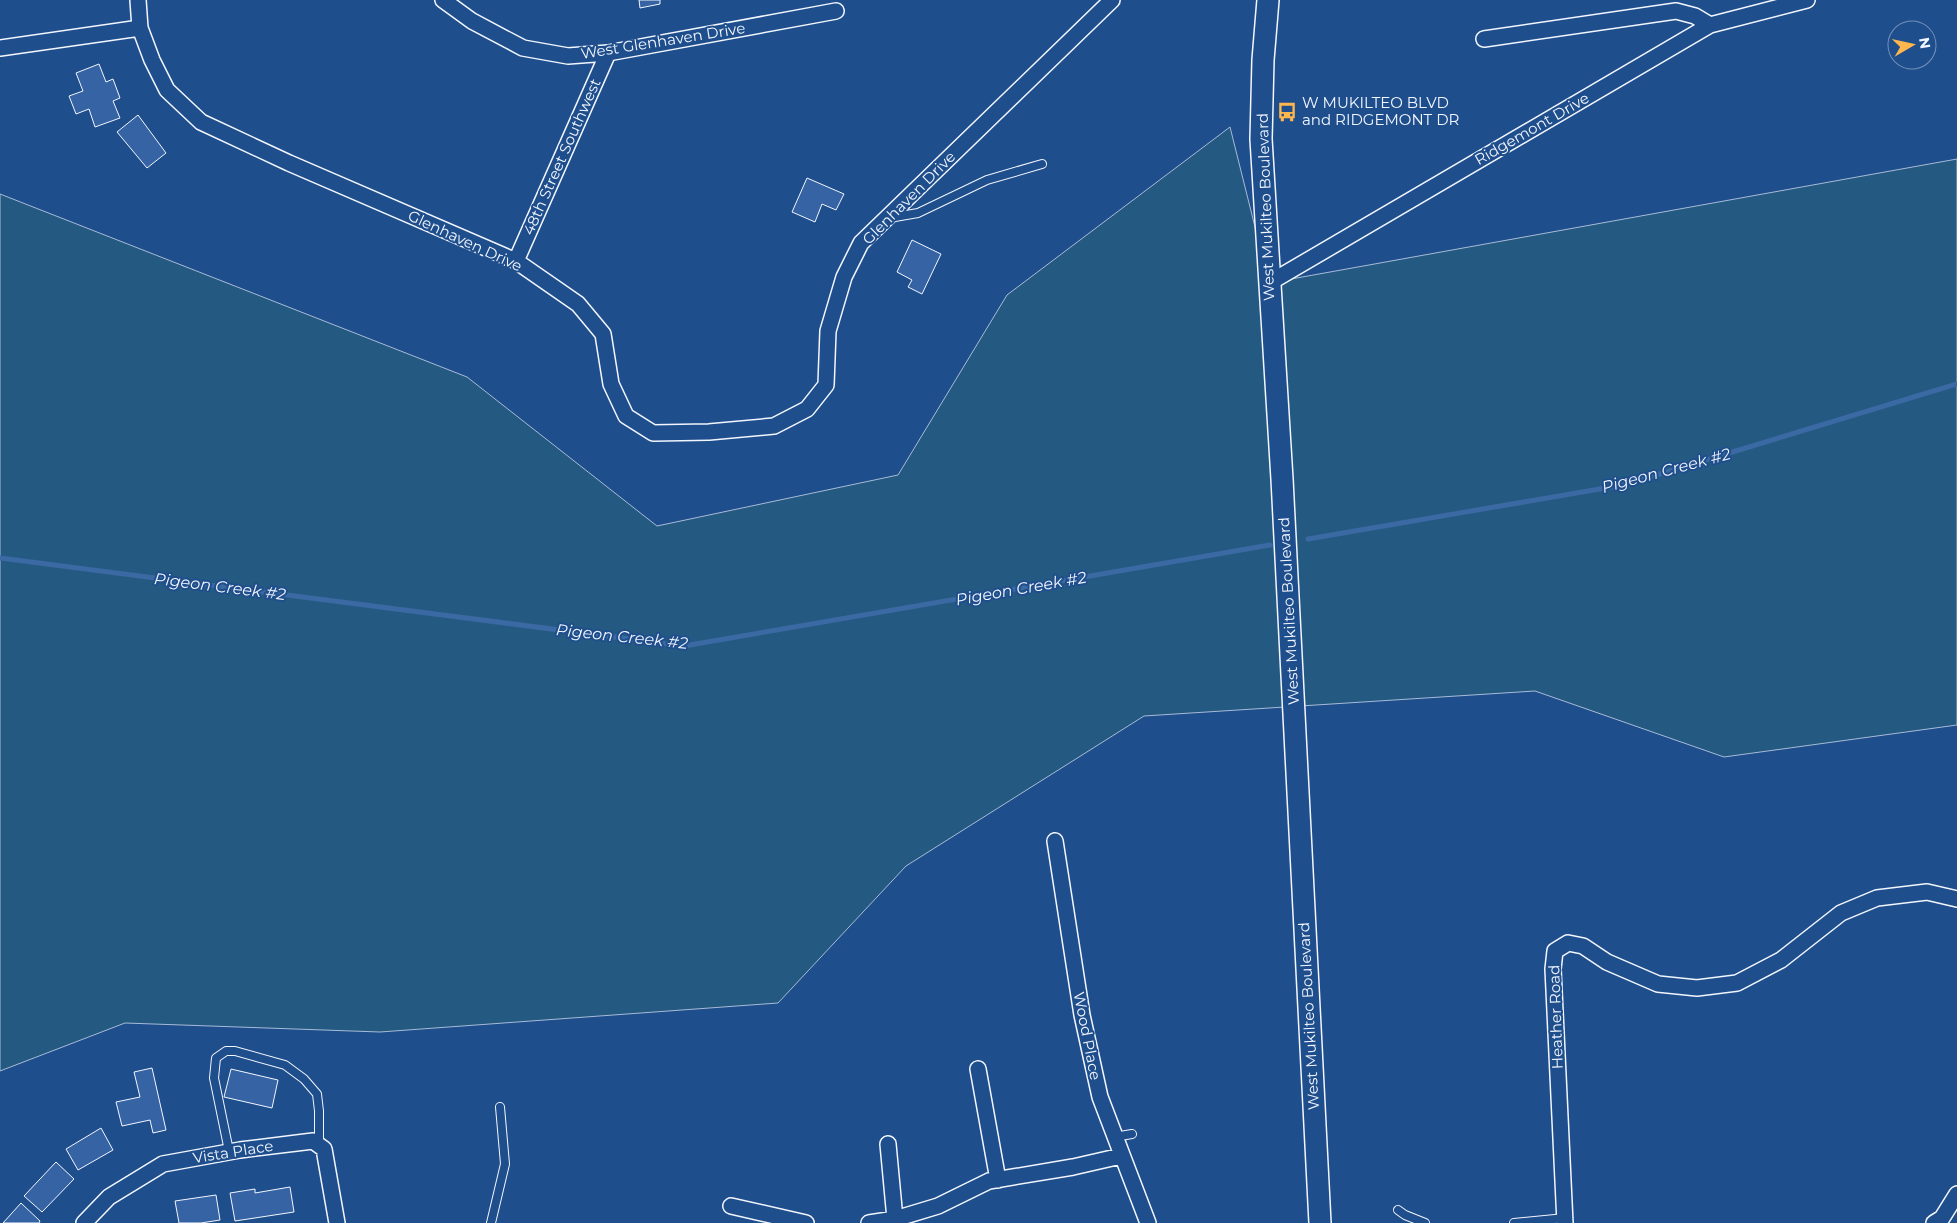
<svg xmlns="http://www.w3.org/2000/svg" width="1957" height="1223" font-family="Montserrat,sans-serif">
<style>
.green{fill:#245a82;stroke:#a8bbd7}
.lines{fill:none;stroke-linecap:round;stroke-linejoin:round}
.stream{stroke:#3b69a3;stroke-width:5}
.building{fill:#3563a3;stroke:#f2f6ff}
.lane-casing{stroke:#f2f6ff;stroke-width:10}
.street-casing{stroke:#f2f6ff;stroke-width:18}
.secondary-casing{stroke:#f2f6ff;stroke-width:24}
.lane{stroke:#1f4e8c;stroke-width:8}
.street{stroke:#1f4e8c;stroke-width:15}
.secondary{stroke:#1f4e8c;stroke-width:21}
.labels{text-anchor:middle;stroke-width:4;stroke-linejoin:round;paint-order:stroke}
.street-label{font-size:15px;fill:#f2f6ff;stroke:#1f4e8c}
.poi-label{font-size:15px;fill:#f2f6ff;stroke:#1f4e8c;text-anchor:start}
.water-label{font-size:16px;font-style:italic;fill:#f2f6ff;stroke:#1f4e8c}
</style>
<rect width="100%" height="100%" fill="#1f4e8c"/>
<!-- green -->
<path class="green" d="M1230 127 1269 283 1957 159V725L1724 757 1535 691 1144 716 906 866 778 1003 380 1032 125 1023 0 1071V194L467 377 657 526 898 475 1007 295Z"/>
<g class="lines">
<!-- stream -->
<path class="stream" d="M1308 539 1623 485 1957 384
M0 558 684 646 1270 545"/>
</g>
<!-- building -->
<path class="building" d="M639 0H660V4L640 8Z
M99 64 106 82 113 79 120 98 113 101 120 118 95 127 89 109 76 114 69 96 83 91 76 73Z
M138 115 166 153 147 168 117 132Z
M807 178 844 194 836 210 822 204 815 222 792 212Z
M912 240 941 254 922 294 908 287 912 280 897 272Z
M152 1068 166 1130 153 1133 150 1120 122 1126 116 1102 140 1097 134 1072Z
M231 1069 278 1080 272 1108 224 1097Z
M101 1128 113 1150 78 1170 66 1149Z
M56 1162 74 1179 42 1212 24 1196Z
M290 1187 294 1212 235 1221 230 1193 255 1189V1193Z
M216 1195 220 1220 201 1223H179L175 1201Z
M21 1203 40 1221 39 1223H3Z"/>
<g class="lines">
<defs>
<path id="lane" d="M889 218 918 213 987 180 1042 164
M1114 1137 1132 1134
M229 1151 214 1078 216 1058 226 1051H235L285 1065 304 1079 317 1094 319 1111V1145
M1398 1210 1405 1215 1425 1223
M491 1223 505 1164 500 1107
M1514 1223 1565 1218"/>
<path id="street" d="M138 0 140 28 152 60 167 90 201 122 289 163 516 261 578 304 603 334 611 384 626 416 653 433 709 432 774 426 807 409 826 385 828 331 844 277 861 243 1112 0
M443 0 472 21 523 48 568 56 608 53 836 11
M1484 39 1676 11 1695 16 1710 25
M0 48 140 28
M516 261 608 53
M1269 283 1710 25 1807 0
M1055 841 1082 1015 1100 1097 1148 1223
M978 1069 998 1180
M888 1144 895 1219
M731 1206 806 1223
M84 1223 109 1197 163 1164 240 1150 313 1141 324 1149 337 1223
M869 1223 895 1219 938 1206 989 1181 1073 1167 1121 1156
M1565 1223 1553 969 1555 951 1568 943 1583 946 1607 962 1658 984 1697 988 1737 983 1781 960 1841 913 1877 898 1927 892 1957 899
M1934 1223 1942 1218 1957 1194"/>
<path id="secondary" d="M1268 0 1263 60 1261 139 1282 479 1320 1223"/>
</defs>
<!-- lane casing -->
<use href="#lane" class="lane-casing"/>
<!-- street casing -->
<use href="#street" class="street-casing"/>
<!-- secondary casing -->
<use href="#secondary" class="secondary-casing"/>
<!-- lane -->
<use href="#lane" class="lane"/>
<!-- street -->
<use href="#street" class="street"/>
<!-- secondary -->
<use href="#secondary" class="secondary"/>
</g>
<!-- icons -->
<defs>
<symbol id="bus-bare" viewBox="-9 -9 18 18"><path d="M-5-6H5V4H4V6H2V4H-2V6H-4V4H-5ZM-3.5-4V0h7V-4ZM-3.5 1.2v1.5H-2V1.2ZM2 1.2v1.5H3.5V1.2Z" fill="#ffb74d" stroke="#1f4e8c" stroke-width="2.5" paint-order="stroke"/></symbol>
</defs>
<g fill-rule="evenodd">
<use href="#bus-bare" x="1273" y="98" width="28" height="28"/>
</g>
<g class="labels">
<!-- street labels -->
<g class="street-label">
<text transform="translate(663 41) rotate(-9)" y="5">West Glenhaven Drive</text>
<text transform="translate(1532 129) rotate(-30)" y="5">Ridgemont Drive</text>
<text transform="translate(562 157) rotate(-66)" y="5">48th Street Southwest</text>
<text transform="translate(909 198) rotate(-45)" y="5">Glenhaven Drive</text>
<text transform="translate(1266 207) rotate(-92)" y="5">West Mukilteo Boulevard</text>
<text transform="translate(465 241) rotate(25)" y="5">Glenhaven Drive</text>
<text transform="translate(1289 611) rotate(-93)" y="5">West Mukilteo Boulevard</text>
<text transform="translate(1309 1016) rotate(-93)" y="5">West Mukilteo Boulevard</text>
<text transform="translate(1556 1017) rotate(-92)" y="5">Heather Road</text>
<text transform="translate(1087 1036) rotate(79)" y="5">Wood Place</text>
<text transform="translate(233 1152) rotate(-9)" y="5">Vista Place</text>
</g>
<!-- poi labels -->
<g class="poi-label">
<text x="1302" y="108">W MUKILTEO BLVD<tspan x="1302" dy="17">and RIDGEMONT DR</tspan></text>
</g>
<!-- water labels -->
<g class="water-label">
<text transform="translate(1666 470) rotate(-15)" y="6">Pigeon Creek #2</text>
<text transform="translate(220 586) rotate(7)" y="6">Pigeon Creek #2</text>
<text transform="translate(1021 588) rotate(-10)" y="6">Pigeon Creek #2</text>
<text transform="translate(622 636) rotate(6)" y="6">Pigeon Creek #2</text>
</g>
</g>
<!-- north arrow -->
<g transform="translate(1912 45) rotate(81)"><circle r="24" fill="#1f4e8c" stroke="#7391ba"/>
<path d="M0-4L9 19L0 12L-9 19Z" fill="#ffb74d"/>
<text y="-8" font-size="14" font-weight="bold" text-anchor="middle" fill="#f2f6ff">N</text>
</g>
</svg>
